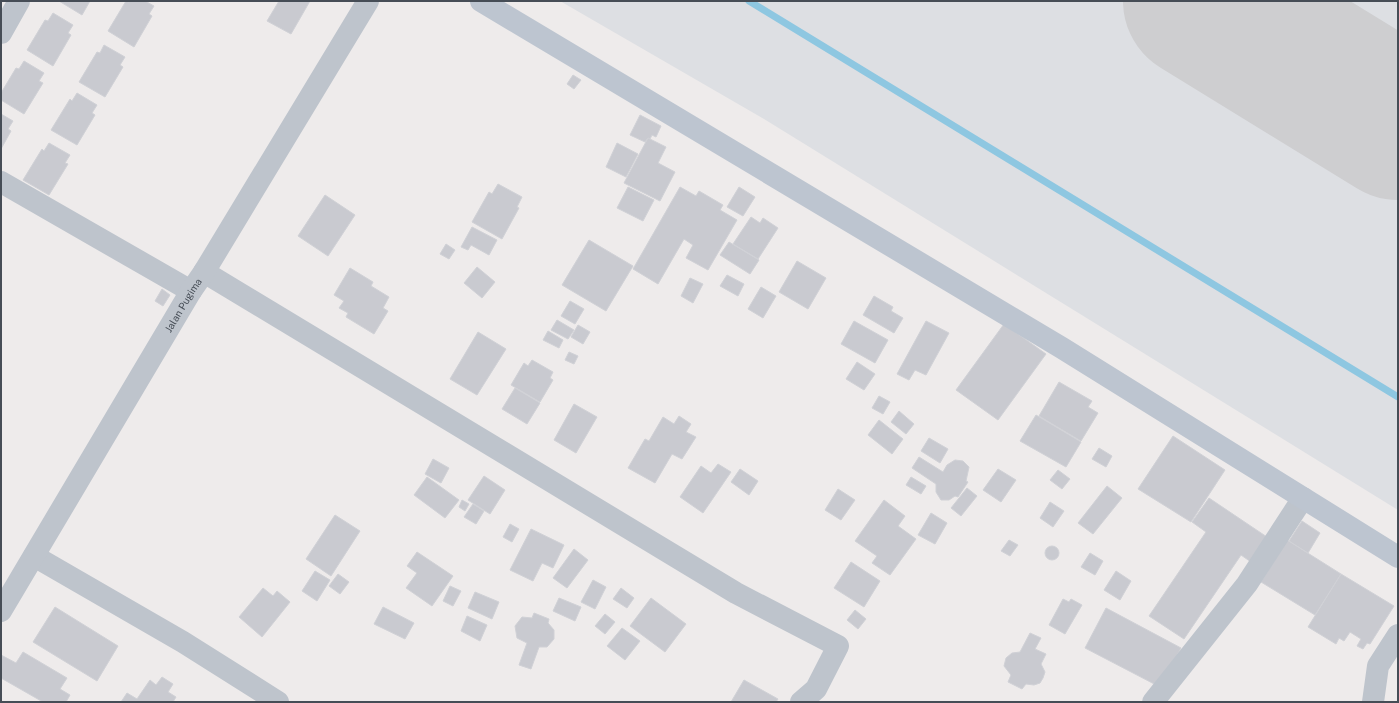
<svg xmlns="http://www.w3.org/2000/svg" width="1399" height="703" font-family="'Public Sans',sans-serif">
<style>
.airport{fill:#dddfe3}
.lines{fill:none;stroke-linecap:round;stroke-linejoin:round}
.stream{stroke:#8ec7e1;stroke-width:7}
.runway{stroke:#ceced0;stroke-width:156}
.building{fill:#c9cad0;stroke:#d0d1d6}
.minor{stroke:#bec4cc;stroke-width:22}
.tertiary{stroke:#bec4cc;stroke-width:22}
.secondary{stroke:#bdc5d0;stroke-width:22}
.labels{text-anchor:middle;stroke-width:3;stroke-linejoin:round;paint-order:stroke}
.street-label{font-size:10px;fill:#464d56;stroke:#fff}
</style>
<rect width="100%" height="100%" fill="#eeebeb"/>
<!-- airport -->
<path class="airport" d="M560 1H1398V510L764 119Z"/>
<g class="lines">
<!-- stream -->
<path class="stream" d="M749 1 1398 397"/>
<!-- runway -->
<path class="runway" d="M1201 1 1398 122"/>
</g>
<!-- building -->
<path class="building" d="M59 1H90L82 15Z
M126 1 129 2V1H145L154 6 149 14 152 16 134 47 108 31Z
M279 1H310L291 34 267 21Z
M53 13 73 25 68 33 71 35 53 66 27 50 45 20 48 21Z
M104 45 125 57 120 65 123 67 105 97 79 82 97 52 100 53Z
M24 61 44 73 39 81 43 83 24 114 1 100V93L16 68 19 69Z
M573 75 581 80 574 89 567 84Z
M77 93 97 105 92 113 95 115 77 145 51 130 70 99 72 101Z
M1 114 13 121 8 129 11 131 1 149Z
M640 115 661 126 656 137 652 135 650 139 648 138 645 142 630 135Z
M648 138 666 147 658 163 675 172 660 201 624 183Z
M49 143 70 155 65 163 68 164 49 195 23 180 42 149 44 151Z
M617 143 638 154 626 177 606 167Z
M498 184 522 197 517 207 519 208 502 239 472 222 489 192 492 194Z
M628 187 654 200 643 221 617 208Z
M680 187 696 196 699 191 723 205 720 210 737 220 708 270 686 258 693 245 684 239 658 284 633 269Z
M739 187 755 197 743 216 727 207Z
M325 195 355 215 328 256 298 236Z
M751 217 760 223 763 218 778 228 758 259 733 244Z
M472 227 497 240 489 255 471 245 468 250 461 247Z
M589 240 633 266 606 311 562 285Z
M729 242 759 260 750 274 720 255Z
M446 244 455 250 449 259 440 254Z
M797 261 826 278 808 309 779 292Z
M477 267 495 282 482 298 464 283Z
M350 268 373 282 371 286 389 297 383 308 388 311 374 334 346 317 348 313 339 308 344 301 334 295Z
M727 275 744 284 738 296 720 286Z
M690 278 703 284 693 303 681 296Z
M761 287 776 296 763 318 748 309Z
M162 289 170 295 163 306 155 301Z
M874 296 893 307 891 311 903 318 894 333 863 315Z
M570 301 584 309 575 324 561 316Z
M557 320 574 330 568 339 551 330Z
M854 321 888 340 875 363 841 344Z
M926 321 949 333 926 375 915 370 909 380 897 374Z
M1004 324 1046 354 998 420 956 390Z
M578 325 590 332 583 344 571 337Z
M548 331 563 340 559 348 543 340Z
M478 332 506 349 477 395 450 379Z
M569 352 578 356 574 364 565 360Z
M532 360 553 372 550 378 553 380 540 402 511 385 524 363 528 366Z
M857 362 875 374 864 390 846 379Z
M1059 382 1092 401 1088 407 1098 413 1081 441 1039 416Z
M515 388 540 403 527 424 502 409Z
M879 396 890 402 883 414 872 408Z
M574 404 597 417 576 453 554 440Z
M899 411 914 424 906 434 891 422Z
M1036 415 1081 442 1066 467 1020 441Z
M679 416 691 424 686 432 696 437 682 459 672 454 655 483 628 468 645 439 649 441 663 417 674 424Z
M879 420 903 439 892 454 868 435Z
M1173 436 1225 470 1191 522 1138 489Z
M929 438 948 449 940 463 921 451Z
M1099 448 1112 456 1106 467 1092 459Z
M919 457 943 472 947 465 955 460 963 461 969 467 966 481 968 482 958 497 955 496 949 500H941L936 492V484L912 468Z
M433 459 449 468 441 483 425 474Z
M718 464 731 472 703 513 680 497 701 466 711 473Z
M740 469 758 481 749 495 731 482Z
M998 469 1016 480 1001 502 983 490Z
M1058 470 1070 479 1062 489 1050 480Z
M484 476 505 490 490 514 468 500Z
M427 477 459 500 445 518 414 495Z
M911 477 926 486 921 494 906 485Z
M1107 486 1122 498 1093 534 1078 523Z
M967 488 977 496 961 516 951 508Z
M838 489 855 500 841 520 825 510Z
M1209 498 1267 537 1251 562 1241 555 1184 639 1149 616 1206 532 1192 522Z
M462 500 469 504 465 511 459 507Z
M884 500 905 516 898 526 916 539 890 575 872 563 877 556 855 541Z
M1050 502 1064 511 1053 527 1040 518Z
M473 504 484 511 476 524 464 517Z
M931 513 947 523 935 544 918 535Z
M335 515 360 531 331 576 306 559Z
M1302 521 1320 533 1308 553 1289 541Z
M510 524 519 529 512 542 503 537Z
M531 529 564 545 553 568 542 563 533 581 510 570Z
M1009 540 1018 545 1010 556 1001 551Z
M1287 540 1341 574 1315 615 1261 582Z
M1045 553a7 7 0 1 1 14 0a7 7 0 1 1-14 0Z
M574 549 588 560 567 588 553 578Z
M417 552 453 576 432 606 406 588 417 573 407 566Z
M1090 553 1103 561 1095 575 1081 567Z
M851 562 880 581 864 607 834 588Z
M315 571 330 580 317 601 302 591Z
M1116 571 1131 581 1120 600 1104 590Z
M338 574 349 582 340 594 329 586Z
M1341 574 1394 606 1370 644 1367 643 1363 649 1357 646 1361 639 1350 632 1344 641 1339 638 1336 644 1308 627Z
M593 580 606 587 595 609 581 602Z
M450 586 461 591 453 606 443 601Z
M263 588 273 596 277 591 290 602 262 637 239 617Z
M621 588 634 598 627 608 613 599Z
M475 592 499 602 492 619 468 608Z
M559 598 581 607 575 621 553 611Z
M651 598 686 624 665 652 630 626Z
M1063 599 1069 602 1071 599 1082 605 1065 634 1049 625Z
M55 607 118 646 97 681 33 642Z
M383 607 414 623 405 639 374 624Z
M1106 608 1181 648 1160 687 1085 648Z
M855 610 866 619 858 629 847 620Z
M534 613 549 619 548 623 554 630V639L547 647H539L531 669 519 665 527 643 517 638 515 626 522 617 532 618Z
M605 614 615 622 605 634 595 626Z
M467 616 487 625 480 641 461 631Z
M622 628 640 641 625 660 607 646Z
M1030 633 1041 638 1035 649 1046 654 1041 664 1045 672 1043 678 1040 683 1034 685 1026 684 1022 689 1008 682 1011 675 1004 666 1006 658 1012 653 1020 652Z
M23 652 67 678 60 689 70 695 66 702H43L1 678V655L16 663Z
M162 677 173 684 168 692 176 697 173 702H121L127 693 137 699 150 680 156 685Z
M744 680 778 699 776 702H731Z"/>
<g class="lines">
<!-- minor -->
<path class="minor" d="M1 33 19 1
M1 182 191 291
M204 272 736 593 838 646 816 689 801 702
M34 556 183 642 278 702
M1153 702 1247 584 1303 498
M1373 702 1378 666 1398 635"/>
<!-- tertiary -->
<path class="tertiary" id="s1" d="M1 611 191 291 204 272 368 1"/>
<!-- secondary -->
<path class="secondary" d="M481 1 1062 348 1398 557"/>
</g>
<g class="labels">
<!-- street labels -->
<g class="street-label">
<text dy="4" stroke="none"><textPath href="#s1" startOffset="356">Jalan Pugima</textPath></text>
</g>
</g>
<!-- border -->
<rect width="1399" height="703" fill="none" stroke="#464d56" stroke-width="4"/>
</svg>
